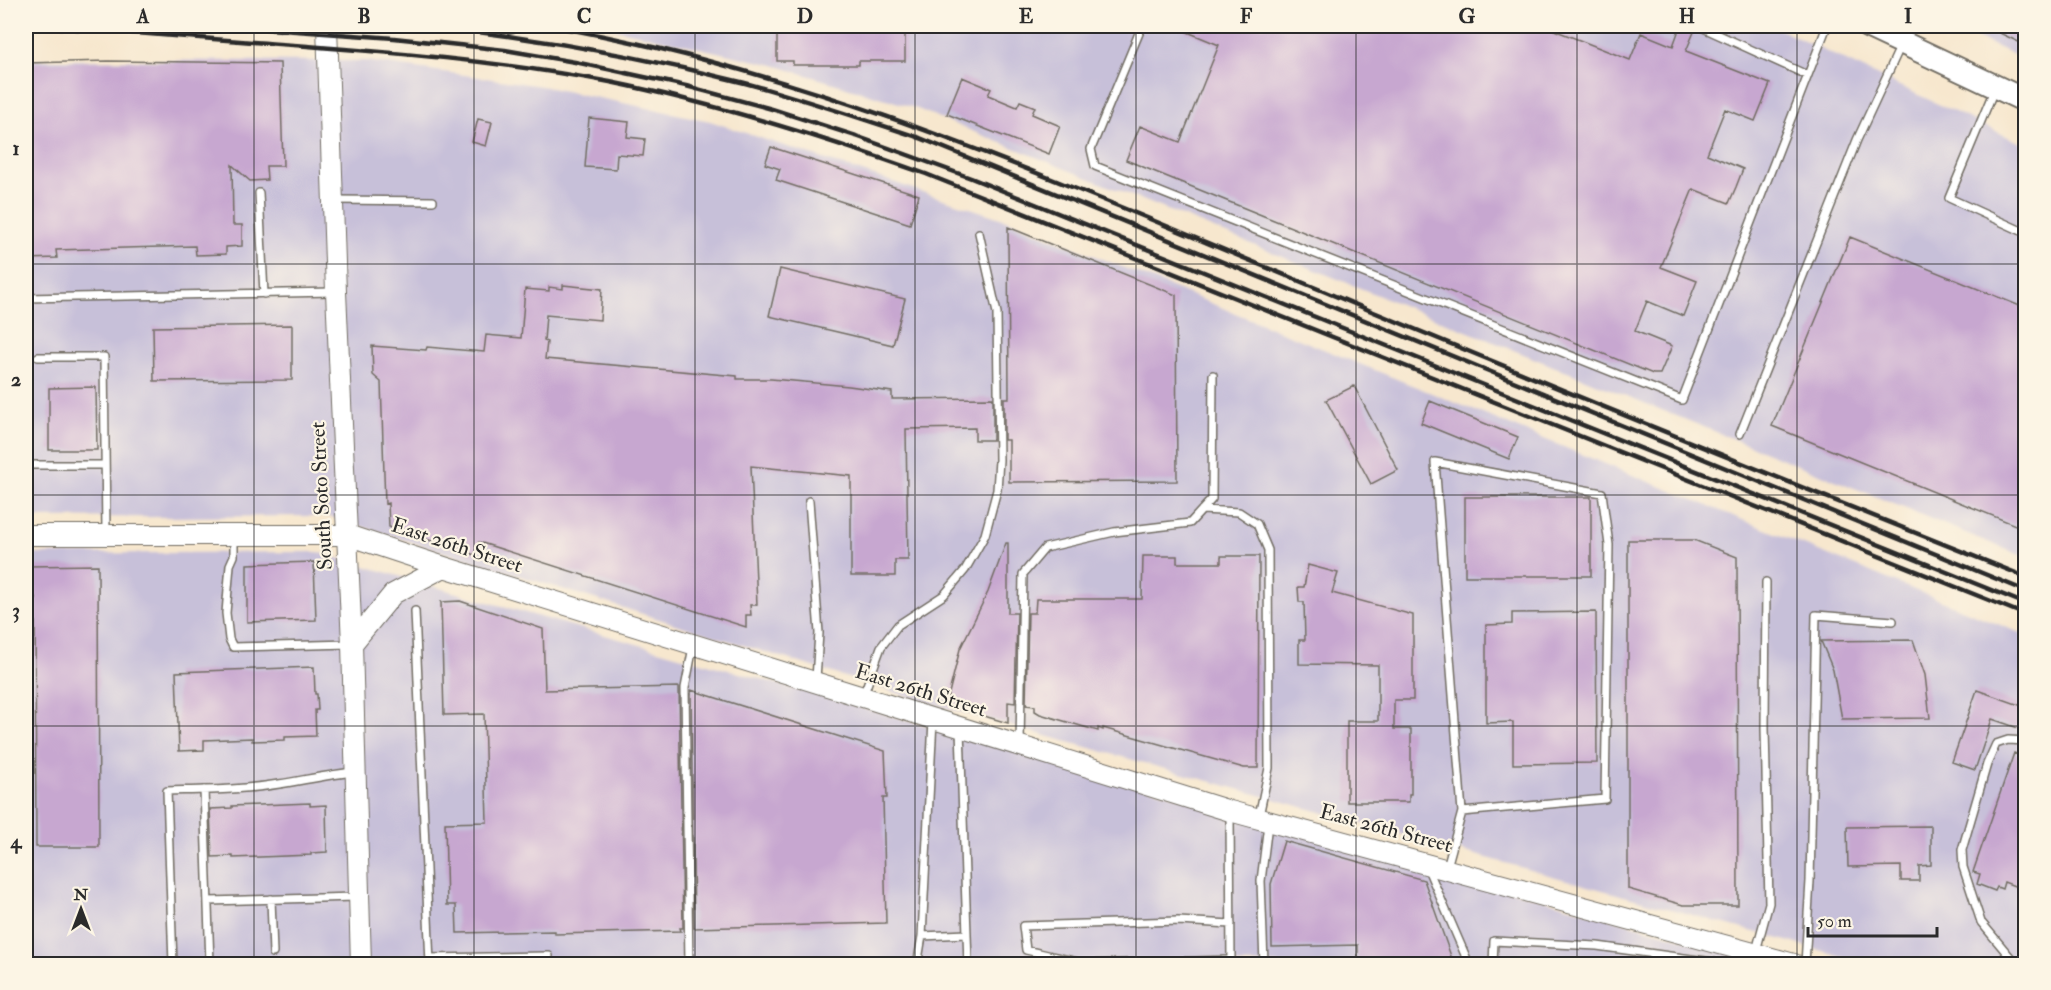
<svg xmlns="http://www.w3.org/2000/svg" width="2051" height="990" font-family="'IM FELL Double Pica',serif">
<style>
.industrial{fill:#c7c0d9}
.building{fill:#c7a7d0}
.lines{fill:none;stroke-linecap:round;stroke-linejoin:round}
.lane-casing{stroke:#726d64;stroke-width:10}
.secondary-casing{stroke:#726d64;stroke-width:22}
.primary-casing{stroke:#726d64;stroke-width:26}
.lane{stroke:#fff;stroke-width:7}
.secondary{stroke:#fff;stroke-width:20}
.primary{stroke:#fff;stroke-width:22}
.rail{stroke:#2b2b2b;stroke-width:4.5}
.grid{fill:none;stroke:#2b2b2b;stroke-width:1.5;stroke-opacity:0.55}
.labels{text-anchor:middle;stroke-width:4.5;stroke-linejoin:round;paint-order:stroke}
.street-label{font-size:21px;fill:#2b2b2b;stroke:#fcf5e5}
.neatline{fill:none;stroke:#2b2b2b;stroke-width:2}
.grid-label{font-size:20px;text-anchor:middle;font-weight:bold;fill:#2b2b2b}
</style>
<rect width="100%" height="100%" fill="#fcf5e5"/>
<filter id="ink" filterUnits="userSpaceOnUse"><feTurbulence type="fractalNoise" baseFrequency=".0167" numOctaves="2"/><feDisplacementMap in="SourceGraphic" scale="12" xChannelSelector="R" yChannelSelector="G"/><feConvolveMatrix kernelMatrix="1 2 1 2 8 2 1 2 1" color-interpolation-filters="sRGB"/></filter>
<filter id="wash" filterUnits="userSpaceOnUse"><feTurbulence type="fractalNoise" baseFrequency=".008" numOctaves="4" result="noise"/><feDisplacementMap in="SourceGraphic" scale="24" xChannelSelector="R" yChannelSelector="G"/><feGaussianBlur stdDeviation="1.35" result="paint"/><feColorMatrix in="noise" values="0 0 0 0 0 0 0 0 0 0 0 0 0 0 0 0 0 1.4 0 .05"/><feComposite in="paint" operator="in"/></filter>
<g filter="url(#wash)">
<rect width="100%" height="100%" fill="#f7e7ce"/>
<!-- industrial -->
<path class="industrial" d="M603 26H1772L2025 145V557L915 108 774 65Z
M1952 26H2025V60Z
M26 60 366 61 541 86 710 121 1009 221 2025 635V964H1869L935 705 328 516 26 518Z
M317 552 477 599 1772 964H26V554Z"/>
<g id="blocks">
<!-- building -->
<path class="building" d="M777 26H905V61H859V65H793V61H777Z
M1173 26H1544L1630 60 1641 33 1673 46 1680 27 1694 32 1686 51 1770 84 1755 121 1725 109 1707 154 1743 169 1736 187 1729 203 1693 189 1661 267 1697 281 1683 316 1647 301 1635 331 1672 346 1660 374H1653L1126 160 1140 126 1180 142 1219 45Z
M1985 26H2025V45Z
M108 61 280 63 283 166H266L267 180 250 181 232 165 233 225H242V246L226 247V254L196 255 195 246 56 250 57 258 26 259V63Z
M962 77 991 89 988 95 1017 107 1020 101 1035 107 1032 114 1060 126 1049 154 947 114Z
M589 118 629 122 627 137 645 139 643 156 617 154 616 169 585 167Z
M478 119 492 122 486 146 472 142Z
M771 147 919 195 910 224 776 180 780 169 765 164Z
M1008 227 1176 295 1177 481 1009 482V440H1004V398H1009Z
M1850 237 2025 308V529L1772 426Z
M780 269 905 299 893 345 769 316Z
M563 285 602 289 600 320 546 315 544 341 547 342 545 359 737 376V379H771L849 386 892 392V399L993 398V440H975V428L906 429 908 560H895V576H851V476L751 466 757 605H750L751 615H746V627L479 542 475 555 389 527 388 503 385 504 381 382 373 375 372 346 426 350 427 347 484 352 486 335 521 338 525 289 549 291V287L563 289Z
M292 325V380L154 381 153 327Z
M1354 386 1398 470 1371 484 1326 400Z
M96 387 97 450H49V388Z
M1430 401 1518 437 1509 459 1421 423Z
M1465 497H1591V576H1465Z
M1628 540H1694L1737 557 1738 905H1683L1628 889Z
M1006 543H1008V613H1017L1015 703 1008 702V723L946 705 960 649 988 592Z
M1143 556H1177V563H1221V556H1259L1258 768H1244L1103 728V730L1098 728V731L1040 714 1035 711V706L1026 705 1028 613H1035L1036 599H1142Z
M314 562 316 620 247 622V564Z
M98 565 99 847H36L35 597H29L28 566Z
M1308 565 1338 573 1332 593 1413 615V700H1394V729H1411V794H1409V802H1347V721H1378V665L1299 664V640H1305L1304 602H1299L1298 587H1304Z
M460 601 543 629 545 690 679 687 683 928H680L681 931 555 934V931L457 933 456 905H447L445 823 487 822 484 714 444 715 441 602Z
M1596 612 1597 763 1513 764V722L1486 723V625L1512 624V613Z
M1913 640 1925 675 1930 718 1842 719 1833 670 1821 641Z
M314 667 315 694H317L318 710H315L316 736 285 737V740L252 741V738L204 740V750L179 751 176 672Z
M691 690 885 751 887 798H883L886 923 694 928Z
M1977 690 2025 707V716L2021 729 1992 719 1975 770 1952 762Z
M2014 753 2025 757V890L2004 882 2002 889 1997 887 1995 891 1977 884 1980 874 1973 872Z
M310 803V806L326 805 327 852 311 853V855L233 858V856L212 857 210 809 232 808V806Z
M1931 826V865L1919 866V881H1901V866L1848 867 1847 827Z
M1284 841 1424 880 1452 959 1358 961V945L1272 947 1271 884Z"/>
</g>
</g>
<g filter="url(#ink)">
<use href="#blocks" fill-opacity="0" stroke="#726d64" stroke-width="1.5"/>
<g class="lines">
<defs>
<path id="lane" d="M1142 26 1091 149 1095 166 1682 400 1827 26
M1699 26 1807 75
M1994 90 1949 198 2026 233
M259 193 264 294
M335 200 433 201
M26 298 333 292
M38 357H104L106 532
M1740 434 1857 140 1901 45
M26 465H105
M809 501 819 633 816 679
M1202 510 1239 512 1257 524 1268 550 1269 768 1259 816
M234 537V556L230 565 226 613 229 639 233 647 350 644
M415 611 430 964
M863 696 881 647 898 625 944 595 965 570 985 535 997 490 999 460 997 313 979 233
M960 729 968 964
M1020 743 1023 574 1045 548 1114 532 1190 523 1212 499 1213 375
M204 790 210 964
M1230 813 1231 964
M1447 867 1462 812 1435 462 1602 493 1609 545 1605 799 1462 812
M1428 869 1469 964
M271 899 273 953
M209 901 356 897
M1231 924 1178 921 1023 926 1026 950 1087 964 1231 960
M922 936 933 720
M1756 951 1769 903 1765 728 1766 582
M430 958 549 956
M173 964 167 791C204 790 243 790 279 784 304 780 328 775 353 772
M689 964 685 688 693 647
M913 964 918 960 922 936 967 934
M1264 964 1261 881 1268 824
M1493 964 1494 941 1597 946 1713 962
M1805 964 1810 881 1816 615 1893 621
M2016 964 1981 922 1963 867 1962 850 1987 764 1996 744 2008 740 2026 741"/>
<path id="secondary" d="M327 26 336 292 352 644 361 964
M26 535H347L444 567 1230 811 1794 964
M352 644 393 594 444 567"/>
<path id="primary" d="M1867 26 2026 101"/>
</defs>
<!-- lane casing -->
<use href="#lane" class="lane-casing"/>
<!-- secondary casing -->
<use href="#secondary" class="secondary-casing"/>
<!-- primary casing -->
<use href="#primary" class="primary-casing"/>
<!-- lane -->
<use href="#lane" class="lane"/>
<!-- secondary -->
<use href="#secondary" class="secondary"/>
<!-- primary -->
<use href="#primary" class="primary"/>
<!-- rail -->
<path class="rail" d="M33 26C115 31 197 38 279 44 390 52 501 61 610 82 718 104 822 137 926 174L2026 615
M228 26 394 38 505 50 575 62 686 86 772 109 856 136 971 178 2026 604
M426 26C534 37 640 56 745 83 804 99 862 119 920 138L2026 591
M551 26C811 71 1049 178 1292 278 1536 380 1780 479 2026 577"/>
</g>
</g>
<!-- grid -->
<path class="grid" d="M254 26V964M474 26V964M695 26V964M915 26V964M1136 26V964M1356 26V964M1577 26V964M1797 26V964M26 264H2026M26 495H2026M26 726H2026"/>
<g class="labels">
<!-- street labels -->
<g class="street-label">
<text transform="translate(321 496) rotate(-93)" y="7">South Soto Street</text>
<text transform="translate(457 545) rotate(18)" y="7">East 26th Street</text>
<text transform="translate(921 690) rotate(17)" y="7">East 26th Street</text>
<text transform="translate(1386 828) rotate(15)" y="7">East 26th Street</text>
</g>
</g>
<!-- margin -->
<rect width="2051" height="990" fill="none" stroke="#fcf5e5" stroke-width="66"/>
<!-- north arrow -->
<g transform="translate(81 909)" stroke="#fcf5e5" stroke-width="4.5" paint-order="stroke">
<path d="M0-4.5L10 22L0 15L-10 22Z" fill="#2b2b2b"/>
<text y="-9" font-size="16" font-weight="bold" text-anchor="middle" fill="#2b2b2b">N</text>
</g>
<!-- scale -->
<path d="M1808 927v9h129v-9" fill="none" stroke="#2b2b2b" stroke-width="3"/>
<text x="1817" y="927" font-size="18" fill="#2b2b2b" stroke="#fcf5e5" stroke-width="4.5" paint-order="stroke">50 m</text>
<rect x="33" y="33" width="1985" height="924" class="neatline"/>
<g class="grid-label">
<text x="143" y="23">A</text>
<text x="364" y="23">B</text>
<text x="584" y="23">C</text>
<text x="805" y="23">D</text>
<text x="1026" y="23">E</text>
<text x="1246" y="23">F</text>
<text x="1467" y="23">G</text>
<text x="1687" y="23">H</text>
<text x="1908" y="23">I</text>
<text x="16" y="155">1</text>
<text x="16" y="386">2</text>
<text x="16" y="617">3</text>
<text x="16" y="848">4</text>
</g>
</svg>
